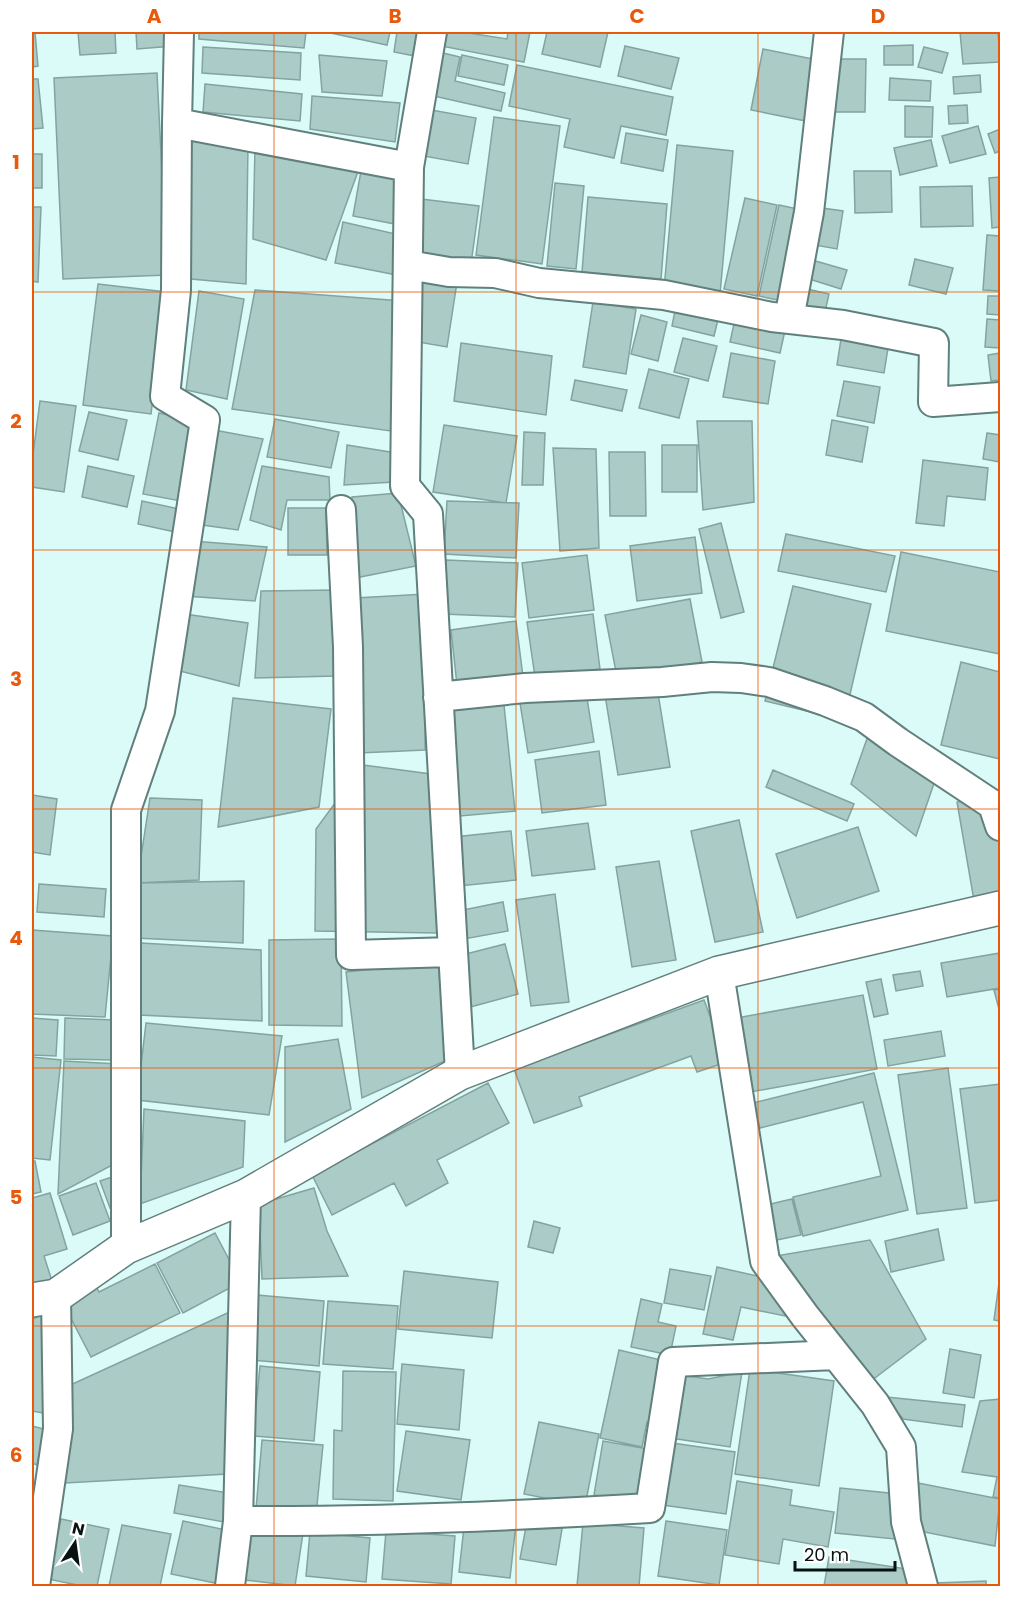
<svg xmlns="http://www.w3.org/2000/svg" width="1032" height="1618" font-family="Poppins,sans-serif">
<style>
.building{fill:#abcbc7;stroke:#84a3a0;stroke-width:1.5}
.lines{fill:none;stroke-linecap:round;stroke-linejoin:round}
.street-casing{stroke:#617f7c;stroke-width:32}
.secondary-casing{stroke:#617f7c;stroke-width:36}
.street{stroke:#fff;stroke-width:28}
.secondary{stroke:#fff;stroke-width:33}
.grid{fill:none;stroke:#e8590c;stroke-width:1.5;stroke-opacity:0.55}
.neatline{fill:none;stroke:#e8590c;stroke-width:2}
.grid-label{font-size:20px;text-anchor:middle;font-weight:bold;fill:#e8590c}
</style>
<rect width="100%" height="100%" fill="#dafbf7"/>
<!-- building -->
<path class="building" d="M32 32H35L38 66 32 67Z
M78 32H115L116 53 80 55Z
M136 32H173L174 46 137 49Z
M199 32H306L304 48 199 39Z
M326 32H390L387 45Z
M397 32H425L420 57 394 52Z
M438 32H462L507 39 508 32H530L524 62 436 45Z
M547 32H608L600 67 542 54Z
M960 32H998L1000 62 963 64Z
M913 45V65H884V46Z
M625 46 679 58 671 89 618 76Z
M203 47 301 53 300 80 202 73Z
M924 47 948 53 942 73 918 67Z
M763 49 823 61 811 122 751 110Z
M439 52 460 57 455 81 505 93 501 111 429 95Z
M319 55 387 61 382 96 322 92Z
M462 55 508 65 504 85 458 76Z
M825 59H866L865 112H825Z
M517 65 673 97 666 135 621 126 614 158 564 147 570 119 509 106Z
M157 73 167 275 63 279 54 78Z
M980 75 981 92 954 94 953 77Z
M890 78 931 81 930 101 889 100Z
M32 79H38L43 128 32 129Z
M205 84 302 94 300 121 203 112Z
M312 96 400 103 395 142 310 129Z
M967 105 968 123 949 124 948 106Z
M905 106 933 107 932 137H905Z
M426 109 476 118 468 164 418 155Z
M494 117 560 126 542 264 476 255Z
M978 126 986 154 950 163 942 136Z
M1000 129V151L995 153 988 134Z
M626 133 668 140 663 171 621 163Z
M190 137 248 144 246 284 191 279Z
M931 140 937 166 900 175 894 148Z
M677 145 733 151 720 294 664 289Z
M255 146 361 163 326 260 253 239Z
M32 154H42V188H32Z
M364 154 403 161 400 225 353 216Z
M854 171H891L892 212 855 213Z
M1000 177V227L992 228 989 178Z
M555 183 584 186 576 269 547 266Z
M972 186 973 226 921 227 920 187Z
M588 197 667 204 661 279 582 272Z
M745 198 777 205 757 296 724 289Z
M421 199 479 206 470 271 413 263Z
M779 205 807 211 787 302 759 296Z
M32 207H41L38 282 32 281Z
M815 207 843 211 837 249 809 244Z
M343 222 400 235 397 275 335 263Z
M987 235 1000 236V291L983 290Z
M915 259 953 268 946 294 909 285Z
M812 260 847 270 841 289 806 278Z
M418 270 458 276 447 347 406 340Z
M98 284 166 292 151 414 83 405Z
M799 287 829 294 823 321 793 314Z
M255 290 403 301 398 432 232 409Z
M199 291 244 299 227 399 186 390Z
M988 296H1000V315L987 314Z
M677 301 720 311 714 336 672 326Z
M593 302 636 309 626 374 583 367Z
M738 306 788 317 780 353 730 342Z
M641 315 667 322 658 361 631 354Z
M987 319 1000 320V348L985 347Z
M683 338 717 346 708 381 674 372Z
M841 339 888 348 884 373 837 365Z
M461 343 552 356 546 415 454 401Z
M731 353 775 361 768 404 723 397Z
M1000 353V380L991 381 988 355Z
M649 369 689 379 679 418 639 408Z
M575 380 627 390 622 411 571 400Z
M844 381 880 387 874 423 837 416Z
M40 401 76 406 64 492 32 487V462Z
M89 412 127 420 118 460 79 451Z
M159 413 202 422 186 502 143 494Z
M275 419 339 432 331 468 267 457Z
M832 420 868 427 862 462 826 455Z
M697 421H752L754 502 703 510Z
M444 425 517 436 506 503 433 492Z
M214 430 263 439 238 530 195 524Z
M524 432 545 433 543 485H522Z
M987 433 1000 435V462L983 459Z
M347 445 396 453 394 482 344 485Z
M662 445H697V492H662Z
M553 448 596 449 599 548 560 551Z
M609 452H645L646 516H610Z
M923 460 988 468 985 500 947 496 944 526 916 523Z
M88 466 134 476 127 507 82 497Z
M262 466 329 477 330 500H287L281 530 250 520Z
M398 493 416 566 355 578 352 497Z
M142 501 184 510 180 533 138 524Z
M447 501 519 503 516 558 444 554Z
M288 508H326L327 555H288Z
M721 523 744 612 721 618 699 529Z
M786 534 895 556 886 592 778 571Z
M695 537 702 593 637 601 630 546Z
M192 541 267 547 255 601 185 596Z
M901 552 1000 572V654L886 631Z
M587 555 594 610 529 618 522 563Z
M446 560 518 563 515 617 443 614Z
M793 586 871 604 844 720 765 701Z
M336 590V676L255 678 261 591Z
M426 594 425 750 359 753 355 598Z
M690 599 702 662 617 677 605 615Z
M163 611 248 623 239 686 156 665Z
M593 614 600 669 535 677 527 622Z
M516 621 523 677 457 685 451 630Z
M961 662 1000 672V759L941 745Z
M657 687 670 767 618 775 605 695Z
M586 692 594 742 528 753 520 703Z
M233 698 331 709 319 807 218 827Z
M504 705 515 811 460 816 449 711Z
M875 716 943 757 916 836 851 784Z
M599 751 606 805 542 813 535 760Z
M363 765 431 774 437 933 315 931 316 829Z
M773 770 854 804 847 821 766 787Z
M1000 793V907L977 918 957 802Z
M32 795 57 799 50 855 32 852Z
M150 798 202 800 199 880 137 883Z
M739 820 763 932 715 942 691 831Z
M588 823 595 869 532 876 526 831Z
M858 827 879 891 797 918 776 854Z
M511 831 516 880 459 886 454 837Z
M659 861 676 960 632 967 616 867Z
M244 881 243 943 134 938 137 883Z
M39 884 106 889 104 917 37 912Z
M555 894 569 1002 531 1006 516 900Z
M503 902 508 931 464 939 458 911Z
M32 930 113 936 105 1017 32 1014Z
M341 939 342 1026 269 1025V940Z
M141 943 261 950 262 1021 139 1015Z
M505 944 518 994 463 1009 450 958Z
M1000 953V988L947 997 941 963Z
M438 962 447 1060 362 1098 346 972Z
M920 971 923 986 896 991 893 975Z
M881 979 888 1014 874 1017 866 982Z
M1000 989V1013L994 990Z
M863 995 877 1069 745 1093 731 1019Z
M704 1000 727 1062 697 1072 691 1056 579 1097 582 1106 534 1123 514 1069Z
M32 1018 58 1020 56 1056 32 1055Z
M65 1018 114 1020 113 1060 64 1059Z
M146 1023 282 1036 269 1115 137 1100Z
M941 1031 945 1056 888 1066 884 1040Z
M338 1039 351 1109 285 1142V1047Z
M32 1057 61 1060 50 1160 32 1158Z
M64 1061 118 1064 114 1164 58 1194Z
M948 1068 967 1208 917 1214 898 1075Z
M874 1073 908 1210 803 1236 793 1197 881 1176 863 1102 760 1128 753 1103Z
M488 1083 509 1123 437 1160 448 1183 406 1206 394 1183 332 1215 312 1175Z
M1000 1084V1200L975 1203 960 1089Z
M144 1109 245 1121 243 1167 140 1204Z
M32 1161H35L41 1192 32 1194Z
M121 1174 123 1202 110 1208 100 1181Z
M96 1183 110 1221 73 1235 59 1196Z
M314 1188 327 1231 348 1276 262 1279 259 1204Z
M50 1193 67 1249 44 1256 52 1281 32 1288V1198Z
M792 1199 801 1235 767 1242 758 1207Z
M534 1221 560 1228 553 1253 528 1247Z
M938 1229 944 1260 891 1272 885 1241Z
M215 1233 241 1282 183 1313 157 1263Z
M870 1240 926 1339 867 1384 770 1257Z
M155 1264 180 1313 91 1357 61 1299 94 1282 99 1292Z
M717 1267 775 1280 800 1319 741 1307 733 1340 703 1334Z
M670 1269 711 1276 704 1310 664 1303Z
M404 1271 498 1282 492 1338 398 1329Z
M999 1283 1000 1284V1321L994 1320Z
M257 1295 324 1301 319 1366 252 1360Z
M641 1299 662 1304 658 1322 676 1326 670 1355 631 1347Z
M328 1301 398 1306 393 1369 323 1364Z
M234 1310 228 1474 65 1483 66 1387Z
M52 1312 48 1414 32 1411V1319Z
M950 1349 981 1355 974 1398 943 1393Z
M619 1350 661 1360 658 1425 647 1422 642 1447 600 1438Z
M402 1364 464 1370 459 1430 397 1424Z
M260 1366 320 1372 314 1441 253 1436Z
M750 1369 834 1381 819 1486 735 1474Z
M343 1371 396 1372 393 1501 333 1499 334 1430 342 1431Z
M742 1372 730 1447 671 1438 681 1375 708 1379Z
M886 1397 965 1405 962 1427 903 1419Z
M1000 1399V1498L993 1497 997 1477 962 1472 980 1401Z
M539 1422 599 1434 585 1506 524 1494Z
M32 1426 44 1429 37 1465 32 1463Z
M406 1431 470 1440 461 1500 397 1491Z
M262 1440 323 1445 316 1515 256 1509Z
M603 1441 648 1449 638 1502 594 1495Z
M672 1443 735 1452 726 1514 663 1505Z
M737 1481 792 1490 790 1505 834 1512 828 1547 783 1539 779 1564 725 1555Z
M32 1482 39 1483 32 1529Z
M918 1483 1000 1499 995 1546 914 1530Z
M179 1485 229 1493 224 1522 174 1513Z
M840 1488 899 1494 895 1539 835 1533Z
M530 1505 565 1511 556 1565 520 1559Z
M465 1518 516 1524 510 1578 459 1572Z
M61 1519 109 1529 97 1586H82L48 1579Z
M183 1521 231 1531 220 1584 171 1574Z
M666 1521 727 1530 719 1585 658 1576Z
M583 1523 644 1528 639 1586H577Z
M246 1524 303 1533 295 1586 237 1579Z
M122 1525 171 1534 160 1586H109Z
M386 1531 455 1536 451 1584 382 1579Z
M310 1532 370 1538 366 1582 306 1576Z
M829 1557 920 1571 917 1586H824Z
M986 1581V1586H936V1583Z"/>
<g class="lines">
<defs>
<path id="street" d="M179 32 177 123 409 167
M432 32 409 167 405 486 428 514 460 1073
M408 265 449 272 495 273 539 283 664 295 772 317 843 325 934 343 933 402 1000 397
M789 319 809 212 829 32
M341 510 348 647 351 955 452 952
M438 697 525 688 662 682 712 677 741 678 769 682 825 701 864 717 898 742 993 805 1000 826
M719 973 765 1261 805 1316 875 1404 901 1447 906 1522 923 1586
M126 1247V810L160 711 205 420 165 396 176 290 177 123
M238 1521C376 1522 513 1516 650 1508L673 1362 836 1355
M35 1586 58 1429 56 1296
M230 1586 238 1521 246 1196"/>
<path id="secondary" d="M32 1300 56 1296 126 1247 246 1196 460 1073 719 973 1000 908"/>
</defs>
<!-- street casing -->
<use href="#street" class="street-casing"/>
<!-- secondary casing -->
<use href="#secondary" class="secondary-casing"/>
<!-- street -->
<use href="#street" class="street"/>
<!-- secondary -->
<use href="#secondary" class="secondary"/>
</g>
<!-- grid -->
<path class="grid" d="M274 32V1586M516 32V1586M758 32V1586M32 292H1000M32 550H1000M32 809H1000M32 1068H1000M32 1326H1000"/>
<!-- border -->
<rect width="1032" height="1618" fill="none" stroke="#ffffff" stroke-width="66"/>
<!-- north arrow -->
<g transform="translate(75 1543) rotate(13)" stroke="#ffffff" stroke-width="4.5" paint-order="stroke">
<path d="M0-4.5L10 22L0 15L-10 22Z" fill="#071211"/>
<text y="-9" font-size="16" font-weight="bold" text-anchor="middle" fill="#071211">N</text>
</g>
<!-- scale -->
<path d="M795 1561v9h100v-9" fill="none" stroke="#071211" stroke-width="3"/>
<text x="804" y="1561" font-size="18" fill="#071211" stroke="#ffffff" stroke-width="4.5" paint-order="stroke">20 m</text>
<rect x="33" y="33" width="966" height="1552" class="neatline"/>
<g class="grid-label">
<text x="154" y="23">A</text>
<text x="395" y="23">B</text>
<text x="637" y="23">C</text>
<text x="878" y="23">D</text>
<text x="16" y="169">1</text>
<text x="16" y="428">2</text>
<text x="16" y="686">3</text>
<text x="16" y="945">4</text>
<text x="16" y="1204">5</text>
<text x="16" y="1462">6</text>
</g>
</svg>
